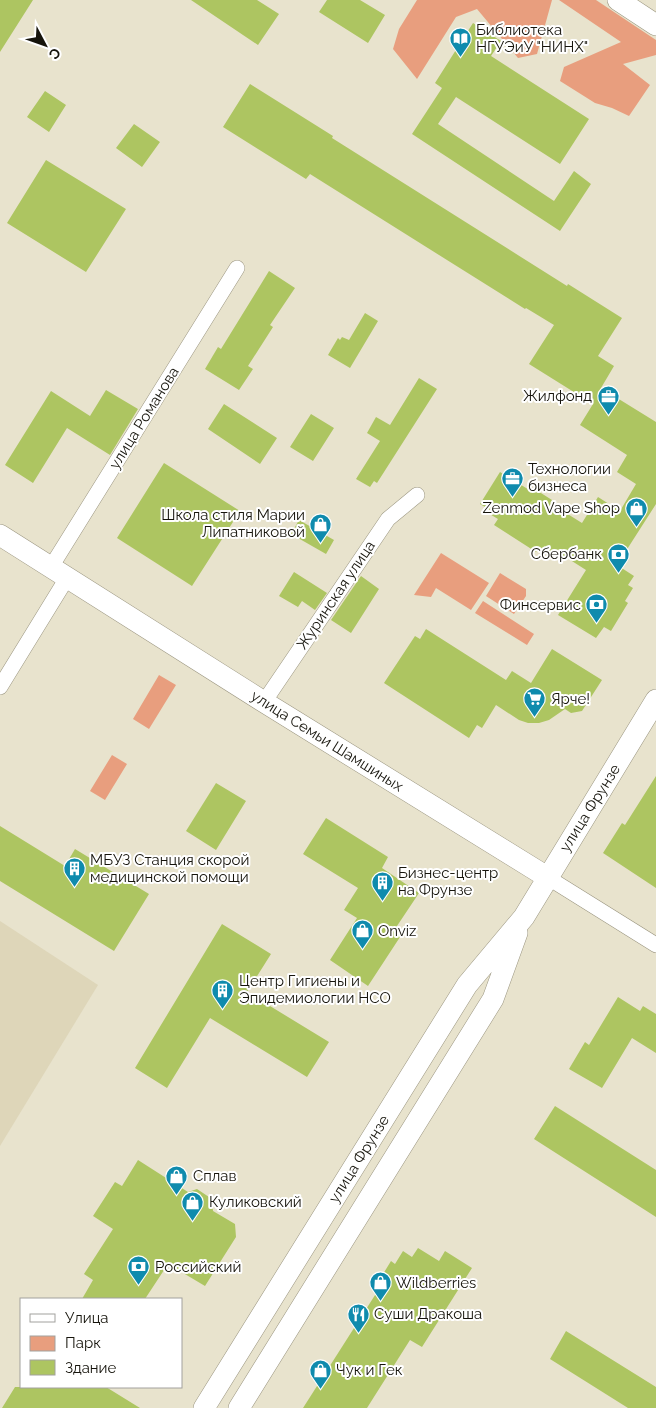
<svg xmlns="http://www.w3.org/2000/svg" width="656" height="1408" font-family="Raleway,sans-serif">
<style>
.built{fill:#ded6b9}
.green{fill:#e89e7e}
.building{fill:#adc561}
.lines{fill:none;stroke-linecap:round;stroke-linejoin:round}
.street-casing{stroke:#9b9681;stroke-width:16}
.secondary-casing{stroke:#9b9681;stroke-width:22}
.street{stroke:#fff;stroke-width:15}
.secondary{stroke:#fff;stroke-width:21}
.labels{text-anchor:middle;stroke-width:4;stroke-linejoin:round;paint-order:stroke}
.poi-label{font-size:15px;fill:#16140c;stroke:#fff;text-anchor:start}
.street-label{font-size:15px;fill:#16140c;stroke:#fff}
</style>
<rect width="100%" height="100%" fill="#e8e3cd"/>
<!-- built -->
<path class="built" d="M0 921 98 985 0 1146Z"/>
<!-- green -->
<path class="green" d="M417 0H552L537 54 518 58 477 9 456 17 417 79 393 49 399 29Z
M559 0H596L656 40V55L623 64 650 85 629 116 612 108 595 103 560 81 564 67 621 42Z
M441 553 489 583 471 610 436 588 431 597 414 595Z
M500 573 526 589V596L514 614 486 596Z
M483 601 534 634 527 645 475 613Z
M159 675 176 685 149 729 133 719Z
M112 755 127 764 105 800 90 791Z"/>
<!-- building -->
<path class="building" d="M0 0H33L0 52Z
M191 0H257L279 14 258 45Z
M327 0H360L385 15 368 43 319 12Z
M473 23 501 41 491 56 589 119 560 164 456 97 438 124 554 201 574 171 591 184 560 231 412 134 442 88 435 83Z
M250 84 333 136 332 138 567 286 568 284 622 318 598 356 614 366 601 388 656 422V504L617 565 634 576 628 585 633 588 625 601 628 603 611 631 604 627 596 638 558 615 586 570 553 549 550 554 539 547 536 552 494 525 498 519 488 513 490 510 480 504 500 472 531 491 533 488 552 500 550 503 582 523 598 497 620 511 636 484 617 472 627 455 580 425 593 404 529 364 554 325 526 308 525 309 310 174 306 179 223 127Z
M45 91 66 105 49 132 27 117Z
M134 124 160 142 142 167 116 148Z
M46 160 126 209 86 272 7 223Z
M269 271 295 288 270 325 273 327 248 366 253 369 239 390 205 369 218 347 221 349Z
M365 313 378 321 350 368 328 355 338 338 340 340 342 337 349 340Z
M419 378 437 389 377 483 374 481 370 487 356 479 380 441 367 433 376 417 390 425Z
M106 390 138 409 110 455 67 428 33 483 5 465 51 391 90 416Z
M224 404 277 438 260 464 208 429Z
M311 414 334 428 313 461 290 447Z
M164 463 240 511 192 586 117 538Z
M299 520 334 540 326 554 291 534Z
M294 572 327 593 315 610 302 601 298 607 279 596Z
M361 576 379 589 351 633 331 620Z
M426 629 506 680 512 671 531 683 552 649 602 680 582 711 571 713 565 709 549 720 539 723H528L519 720 496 705 482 728 477 725 469 738 384 683 415 636 420 639Z
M656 776V888L603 853 622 823 625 825Z
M216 783 246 801 216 850 186 831Z
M326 818 388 857 382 868 419 893 395 929 402 934 368 986 330 960 357 918 344 910 358 888 303 854Z
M0 826 65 866 75 849 149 894 114 951 0 881Z
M222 924 271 954 247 992 329 1042 307 1077 210 1018 167 1088 135 1068Z
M618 997 640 1011 643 1006 656 1014V1053L632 1038 602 1088 569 1069 585 1042 589 1045Z
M555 1106 656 1170V1217L534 1139Z
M138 1160 188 1192 197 1189 212 1199 213 1211 235 1224 236 1237 205 1286 168 1264 145 1299H82L93 1280 84 1274 113 1229 93 1216 115 1182 122 1186Z
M418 1248 439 1261 445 1251 472 1268 422 1347 410 1340 367 1408H303L384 1281 380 1279 391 1261 395 1264 403 1251 412 1257Z
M566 1331 656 1387V1408H628L550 1359Z
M15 1387H106L140 1408H2Z"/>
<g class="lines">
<defs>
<path id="street" d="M51 567 237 268
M0 687 67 578
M264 702 388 519 417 495
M547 877 656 945"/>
<path id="secondary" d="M618 0 656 25
M0 535 264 702 547 877
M204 1408 467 985 524 917 656 700
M239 1408 493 999 517 933"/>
</defs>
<!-- street casing -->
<use href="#street" class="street-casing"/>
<!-- secondary casing -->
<use href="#secondary" class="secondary-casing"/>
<!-- street -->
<use href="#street" class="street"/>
<!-- secondary -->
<use href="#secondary" class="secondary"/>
</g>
<!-- icons -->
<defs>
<symbol id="library-pin" viewBox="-11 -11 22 30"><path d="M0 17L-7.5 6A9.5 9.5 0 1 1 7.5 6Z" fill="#0f8bad" stroke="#fff"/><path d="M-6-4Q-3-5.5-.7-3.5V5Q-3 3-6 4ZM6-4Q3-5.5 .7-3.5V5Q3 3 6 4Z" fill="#fff"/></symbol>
<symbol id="office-pin" viewBox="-11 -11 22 30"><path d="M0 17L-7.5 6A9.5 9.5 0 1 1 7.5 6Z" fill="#0f8bad" stroke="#fff"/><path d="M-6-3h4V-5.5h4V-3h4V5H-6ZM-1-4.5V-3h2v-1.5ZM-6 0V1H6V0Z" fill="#fff"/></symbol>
<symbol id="shop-pin" viewBox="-11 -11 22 30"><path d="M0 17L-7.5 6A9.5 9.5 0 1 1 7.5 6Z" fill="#0f8bad" stroke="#fff"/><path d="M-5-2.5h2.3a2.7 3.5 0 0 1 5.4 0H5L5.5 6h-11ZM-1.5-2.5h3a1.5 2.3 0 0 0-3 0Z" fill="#fff"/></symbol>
<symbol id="bank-pin" viewBox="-11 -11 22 30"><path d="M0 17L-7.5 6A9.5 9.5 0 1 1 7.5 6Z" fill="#0f8bad" stroke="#fff"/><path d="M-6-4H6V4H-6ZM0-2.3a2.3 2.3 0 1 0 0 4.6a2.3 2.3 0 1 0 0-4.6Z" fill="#fff"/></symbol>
<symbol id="supermarket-pin" viewBox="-11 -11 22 30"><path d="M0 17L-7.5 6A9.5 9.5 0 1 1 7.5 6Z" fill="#0f8bad" stroke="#fff"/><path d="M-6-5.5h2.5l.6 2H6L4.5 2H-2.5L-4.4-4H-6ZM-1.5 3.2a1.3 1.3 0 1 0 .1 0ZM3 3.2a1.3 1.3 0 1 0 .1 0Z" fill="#fff"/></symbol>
<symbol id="building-pin" viewBox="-11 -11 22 30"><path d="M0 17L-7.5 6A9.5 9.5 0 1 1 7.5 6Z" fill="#0f8bad" stroke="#fff"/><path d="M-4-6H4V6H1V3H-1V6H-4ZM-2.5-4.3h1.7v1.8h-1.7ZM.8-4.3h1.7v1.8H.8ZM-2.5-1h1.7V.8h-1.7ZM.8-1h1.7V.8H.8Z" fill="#fff"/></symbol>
<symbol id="restaurant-pin" viewBox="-11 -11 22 30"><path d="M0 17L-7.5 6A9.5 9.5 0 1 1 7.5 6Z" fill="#0f8bad" stroke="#fff"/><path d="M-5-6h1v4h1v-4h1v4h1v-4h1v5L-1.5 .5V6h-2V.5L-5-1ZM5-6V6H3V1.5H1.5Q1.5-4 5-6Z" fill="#fff"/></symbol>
</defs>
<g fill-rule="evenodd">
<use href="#library-pin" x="448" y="26" width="25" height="34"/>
<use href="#office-pin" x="596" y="384" width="25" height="34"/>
<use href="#office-pin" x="500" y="466" width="25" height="34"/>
<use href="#shop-pin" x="624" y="496" width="25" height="34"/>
<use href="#shop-pin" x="308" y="512" width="25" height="34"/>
<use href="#bank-pin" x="606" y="542" width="25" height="34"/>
<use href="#bank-pin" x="584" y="592" width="25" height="34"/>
<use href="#supermarket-pin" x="522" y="686" width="25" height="34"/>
<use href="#building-pin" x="62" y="856" width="25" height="34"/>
<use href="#building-pin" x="370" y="870" width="25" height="34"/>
<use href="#shop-pin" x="350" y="918" width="25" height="34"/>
<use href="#building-pin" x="210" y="978" width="25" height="34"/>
<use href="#shop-pin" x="164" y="1164" width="25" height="34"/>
<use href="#shop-pin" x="180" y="1190" width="25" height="34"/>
<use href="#bank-pin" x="126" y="1254" width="25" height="34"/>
<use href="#shop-pin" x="368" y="1270" width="25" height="34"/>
<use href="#restaurant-pin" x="346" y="1302" width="25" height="34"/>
<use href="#shop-pin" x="308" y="1358" width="25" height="34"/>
</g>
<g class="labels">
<!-- poi labels -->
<g class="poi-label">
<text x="476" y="35">Библиотека<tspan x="476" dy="17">НГУЭиУ "НИНХ"</tspan></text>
<text x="592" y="401" text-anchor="end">Жилфонд</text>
<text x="528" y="474">Технологии<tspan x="528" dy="17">бизнеса</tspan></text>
<text x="620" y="513" text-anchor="end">Zenmod Vape Shop</text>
<text x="305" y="520" text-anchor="end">Школа стиля Марии<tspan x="305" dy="17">Липатниковой</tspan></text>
<text x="602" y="559" text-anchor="end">Сбербанк</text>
<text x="581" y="610" text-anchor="end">Финсервис</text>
<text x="551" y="704">Ярче!</text>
<text x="90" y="865">МБУЗ Станция скорой<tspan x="90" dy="17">медицинской помощи</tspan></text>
<text x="398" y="878">Бизнес-центр<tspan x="398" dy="17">на Фрунзе</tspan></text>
<text x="378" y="936">Onviz</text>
<text x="239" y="986">Центр Гигиены и<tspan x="239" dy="17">Эпидемиологии НСО</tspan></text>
<text x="193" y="1181">Сплав</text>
<text x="209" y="1207">Куликовский</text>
<text x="155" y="1272">Российский</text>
<text x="396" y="1288">Wildberries</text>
<text x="374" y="1319">Суши Дракоша</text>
<text x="336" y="1375">Чук и Гек</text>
</g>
<!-- street labels -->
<g class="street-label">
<text transform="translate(144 418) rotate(-58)" y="5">улица Романова</text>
<text transform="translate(336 595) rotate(-56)" y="5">Журинская улица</text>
<text transform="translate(327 741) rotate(32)" y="5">улица Семьи Шамшиных</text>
<text transform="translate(590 808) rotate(-58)" y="5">улица Фрунзе</text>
<text transform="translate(359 1159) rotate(-58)" y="5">улица Фрунзе</text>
</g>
</g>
<!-- legend -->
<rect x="20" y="1298" width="162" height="90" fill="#ffffff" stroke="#a2a19e"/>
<rect x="30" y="1314" width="25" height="8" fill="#ffffff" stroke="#a2a19e"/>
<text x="65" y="1323" font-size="15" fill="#16140c">Улица</text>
<rect x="30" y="1336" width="25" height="15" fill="#e89e7e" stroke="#a2a19e"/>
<text x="65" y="1348" font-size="15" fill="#16140c">Парк</text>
<rect x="30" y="1360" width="25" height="15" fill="#adc561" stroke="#a2a19e"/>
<text x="65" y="1373" font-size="15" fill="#16140c">Здание</text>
<!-- north arrow -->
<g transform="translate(45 45) rotate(131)" stroke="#ffffff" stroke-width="4" paint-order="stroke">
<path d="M0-4L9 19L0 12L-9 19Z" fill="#16140c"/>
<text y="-8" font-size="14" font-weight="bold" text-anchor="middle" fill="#16140c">С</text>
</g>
</svg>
